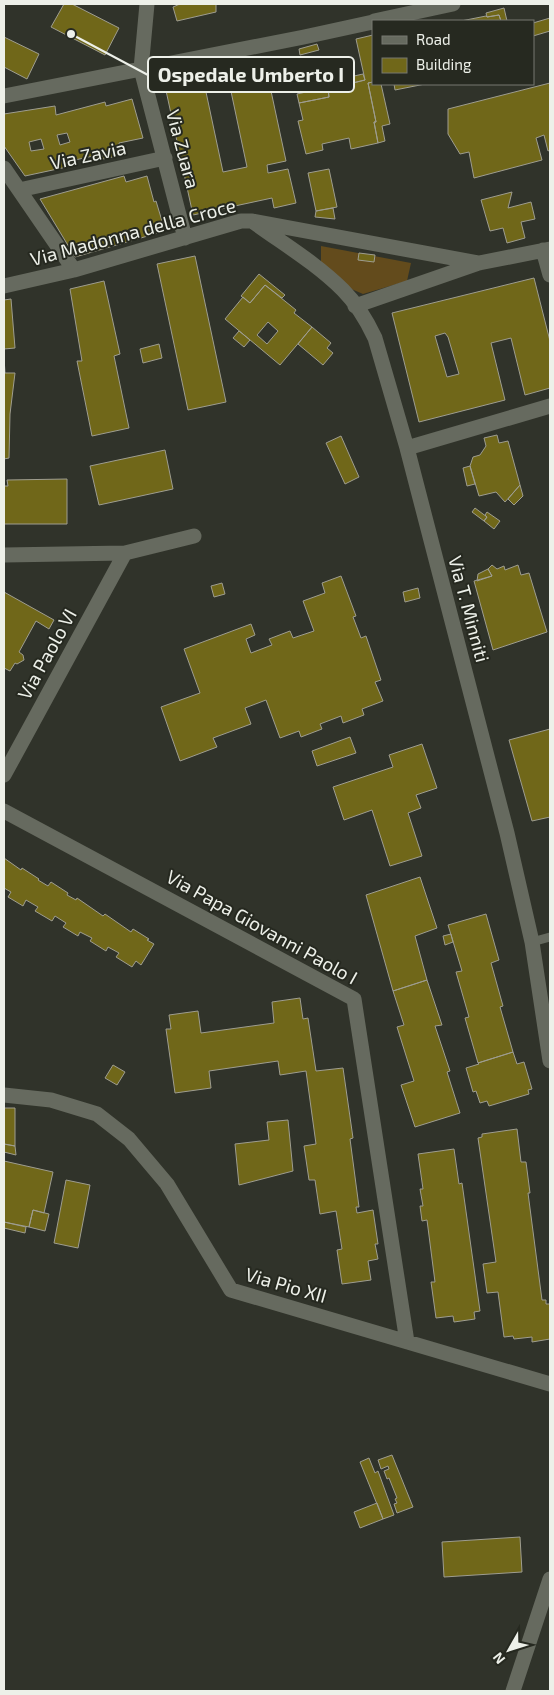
<svg xmlns="http://www.w3.org/2000/svg" width="554" height="1695" font-family="'Exo 2',sans-serif">
<style>
.green{fill:#634b1c}
.building{fill:#706719;stroke:#9e9d90;fill-rule:evenodd}
.lines{fill:none;stroke-linecap:round;stroke-linejoin:round}
.lane{stroke:#666a5f;stroke-width:9}
.street{stroke:#666a5f;stroke-width:15}
.secondary{stroke:#666a5f;stroke-width:15}
.labels{text-anchor:middle;stroke-width:4;stroke-linejoin:round;paint-order:stroke}
.street-label{font-size:19px;fill:#edf0e9;stroke:#262920}
.leader{fill:none;stroke:#edf0e9;stroke-width:2}
.callout-dot{fill:#edf0e9;stroke:#262920;stroke-width:2}
.callout{fill:#262920;stroke:#edf0e9;stroke-width:2}
.callout-label{font-size:20px;text-anchor:middle;font-weight:bold;fill:#edf0e9}
</style>
<rect width="100%" height="100%" fill="#30332a"/>
<!-- green -->
<path class="green" d="M321 246 411 263 407 281 363 294 349 288 321 263Z"/>
<!-- building -->
<path class="building" d="M64 4H72L119 28 105 55 51 27Z
M180 4H216V12L177 21 173 7Z
M504 8 507 21H501L499 15 487 17 486 13Z
M499 15 501 21H461L486 16 487 17Z
M550 18V31L533 36V23Z
M373 35V82L368 83 376 122H374L378 143 351 149 349 138 322 144 323 150 306 154 298 121 303 120 299 103 329 97 328 89 365 80 356 39Z
M4 37 39 54 27 79 4 67Z
M317 44 319 50 300 55 299 49Z
M363 74 365 80 328 89 329 97 299 103 297 94 315 90 314 85Z
M268 77 286 161 267 165 268 173 288 169 296 203 274 208 272 198 193 215 165 86 203 78 223 172 247 167 229 82 247 78 248 81Z
M373 82V84H381L390 124 382 126 385 141 378 143 374 122H376L368 83Z
M550 83V150L548 151 544 135 536 138 542 160 474 178 469 152 460 154 448 134V109Z
M394 84H425L395 90Z
M132 99 143 138 119 143 122 155 103 159 102 154 75 160 76 165 25 176 4 146V114L55 106 56 115 105 102 106 106ZM67 133 70 142 60 145 57 135ZM41 139 44 149 31 151 29 142Z
M329 169 337 207 316 211 308 173Z
M124 176 126 182 147 176 154 202 156 201 165 231 75 257 40 199Z
M512 192 508 208 531 202 535 219 521 222 525 238 507 243 503 228 490 231 481 200Z
M333 208 335 219 315 217 316 211Z
M359 253 375 255 374 262 358 260Z
M195 256 226 402 188 410 157 264Z
M259 274 285 295 282 298 265 285 250 303 241 296Z
M534 278 550 341V388L525 395 511 338 491 343 505 400 419 422 392 313ZM445 333 448 337 459 374 447 377 435 336Z
M104 281 120 354 114 356 129 428 92 436 77 361H82L70 289Z
M265 285 296 310 294 313 312 327 280 365 225 319 243 297 250 303ZM268 322 278 331 267 344 257 335Z
M11 299 15 348 4 349V300Z
M312 327 331 343 327 348 333 353 323 365 298 344Z
M239 331 250 340 244 347 233 338Z
M159 344 162 358 143 363 140 349Z
M4 358 5 373H15L10 414 9 458 4 459Z
M497 435 499 443 508 441 520 485 505 502 496 492 479 496 470 466 473 457 480 455 486 446 484 438Z
M341 436 359 477 345 484 326 443Z
M165 450 173 489 99 505 90 466Z
M470 466 475 484 467 486 463 468Z
M67 479V524H4V486H8L7 480Z
M520 485 523 496 514 505 508 499Z
M475 508 487 517 484 521 472 512Z
M487 512 500 521 494 529 484 521 487 517 485 515Z
M492 565 497 569 504 566 505 570 518 565 521 575 529 573 547 632 493 650 474 581 492 576 488 569Z
M488 569 492 576 477 581 478 574Z
M341 576 356 616 353 617 361 638 366 636 381 680 375 682 383 701 362 709 364 715 343 723 341 716 320 724 322 729 301 737 299 731 280 738 266 700 245 708 251 724 213 738 217 747 180 761 161 707 200 693 184 649 251 624 255 635 246 639 251 653 272 645 269 639 290 631 293 638 314 631 303 601 325 593 322 583Z
M222 583 225 594 214 597 211 586Z
M418 588 420 598 405 602 403 592Z
M4 592 54 620 49 629 36 621 19 652 23 655 24 660 17 664 15 663 10 671 4 668Z
M550 729V817L532 821 509 740Z
M350 737 356 753 317 766 312 751Z
M422 744 437 788 416 795 421 808 408 813 422 856 390 866 372 810 344 820 333 787 393 767 389 755Z
M4 858 21 870 22 868 39 879 38 880 48 886 51 882 68 893 67 895 76 900 77 898 103 916 105 914 131 932 133 929 149 939 147 940 154 944 141 965 136 961 132 967 116 957 119 953 108 947 106 951 90 941 92 938 80 932 78 936 63 927 66 923 55 916 52 921 35 911 38 907 26 900 23 906 8 897 11 892 4 888Z
M420 877 437 928 415 936 427 980 393 991 366 895Z
M486 914 499 960 491 963 503 1006 500 1007 513 1052 478 1063 465 1018 469 1017 456 972 462 971 448 925Z
M451 934 453 942 445 945 443 936Z
M427 980 442 1025 435 1026 450 1071 447 1072 460 1113 415 1127 401 1085 414 1081 397 1027 404 1025 393 991Z
M300 998 303 1019 308 1018 316 1071 343 1068 353 1138 350 1139 359 1207H356L357 1213 373 1210 378 1244H375L378 1259 368 1261 371 1280 342 1284 337 1250 342 1249 336 1211 320 1214 315 1180H309L304 1146 316 1144 306 1071 280 1075 278 1061 209 1071 211 1088 175 1093 166 1029H171L169 1015 198 1011 201 1033 274 1023 272 1002Z
M513 1052 517 1064 524 1062 532 1089 528 1090 529 1094 489 1106 487 1101 480 1103 476 1091 473 1092 466 1068 479 1064 478 1063Z
M113 1065 125 1072 117 1085 105 1078Z
M4 1108H15V1146L4 1144Z
M288 1120 293 1171 239 1185 235 1144 269 1140 267 1122Z
M517 1129 521 1162H526L530 1193H528L542 1300H546V1304H550V1339L532 1342V1337L514 1339 513 1336 504 1337 498 1292 487 1293 483 1264 496 1262 478 1138 482 1137V1134Z
M4 1144 15 1146 16 1155 4 1152Z
M454 1149 459 1184 462 1183 480 1311 474 1312 475 1319 454 1322 453 1316 436 1318 431 1282H435L427 1220 422 1221 420 1206H423L420 1189H423L418 1154Z
M4 1161 53 1172 44 1213 33 1210 29 1227 4 1222Z
M66 1180 90 1185 78 1248 54 1243Z
M33 1210 49 1214 45 1231 29 1227Z
M4 1222 26 1227 25 1233 4 1228Z
M392 1455 413 1507 397 1513 394 1504 397 1503 395 1499 397 1498 389 1478 387 1479 384 1471 389 1469 388 1466 381 1469 378 1460Z
M369 1458 375 1473 378 1471 394 1515 383 1519 360 1462Z
M377 1503 383 1519 360 1528 354 1512Z
M520 1537 522 1572 444 1577 442 1542Z"/>
<g class="lines">
<!-- lane -->
<path class="lane" d="M532 942 550 937"/>
<!-- street -->
<path class="street" d="M147 4 141 69 185 238
M374 21 453 4
M4 96 304 37 373 22
M4 168 74 270
M19 190 165 158
M252 221C282 243 316 263 343 290 356 303 367 321 375 338L407 448 507 833 532 942 550 1061
M543 250 550 275
M4 286 74 270 241 221H252L479 263
M355 306 479 263 550 249
M407 448 550 406
M4 555 125 553 194 536
M4 775 125 553
M4 811 354 999 407 1342
M4 1095 51 1100 97 1114 129 1139 167 1184 231 1290 550 1384"/>
<!-- secondary -->
<path class="secondary" d="M513 1691 550 1579"/>
</g>
<g class="labels">
<!-- street labels -->
<g class="street-label">
<text transform="translate(183 149) rotate(75)" y="7">Via Zuara</text>
<text transform="translate(88 155) rotate(-12)" y="7">Via Zavia</text>
<text transform="translate(133 232) rotate(-15)" y="7">Via Madonna della Croce</text>
<text transform="translate(469 609) rotate(75)" y="7">Via T. Minniti</text>
<text transform="translate(47 654) rotate(-61)" y="7">Via Paolo VI</text>
<text transform="translate(262 927) rotate(29)" y="7">Via Papa Giovanni Paolo I</text>
<text transform="translate(286 1285) rotate(16)" y="7">Via Pio XII</text>
</g>
</g>
<!-- callouts -->
<path class="leader" d="M71 34L148 75"/>
<circle class="callout-dot" cx="71" cy="34" r="5"/>
<rect class="callout" x="148" y="57" width="206" height="35" rx="5"/>
<g class="callout-label">
<text x="251" y="82">Ospedale Umberto I</text>
</g>
<!-- border -->
<rect width="554" height="1695" fill="none" stroke="#edf0e9" stroke-width="10"/>
<!-- legend -->
<rect x="372" y="20" width="162" height="65" fill="#262920" stroke="#767970"/>
<rect x="382" y="36" width="25" height="8" fill="#666a5f" stroke="#767970"/>
<text x="416" y="45" font-size="15" fill="#edf0e9">Road</text>
<rect x="382" y="58" width="25" height="15" fill="#706719" stroke="#767970"/>
<text x="416" y="70" font-size="15" fill="#edf0e9">Building</text>
<!-- north arrow -->
<g transform="translate(509 1650) rotate(231)" stroke="#262920" stroke-width="4" paint-order="stroke">
<path d="M0-4L9 19L0 12L-9 19Z" fill="#edf0e9"/>
<text y="-8" font-size="14" font-weight="bold" text-anchor="middle" fill="#edf0e9">N</text>
</g>
</svg>
